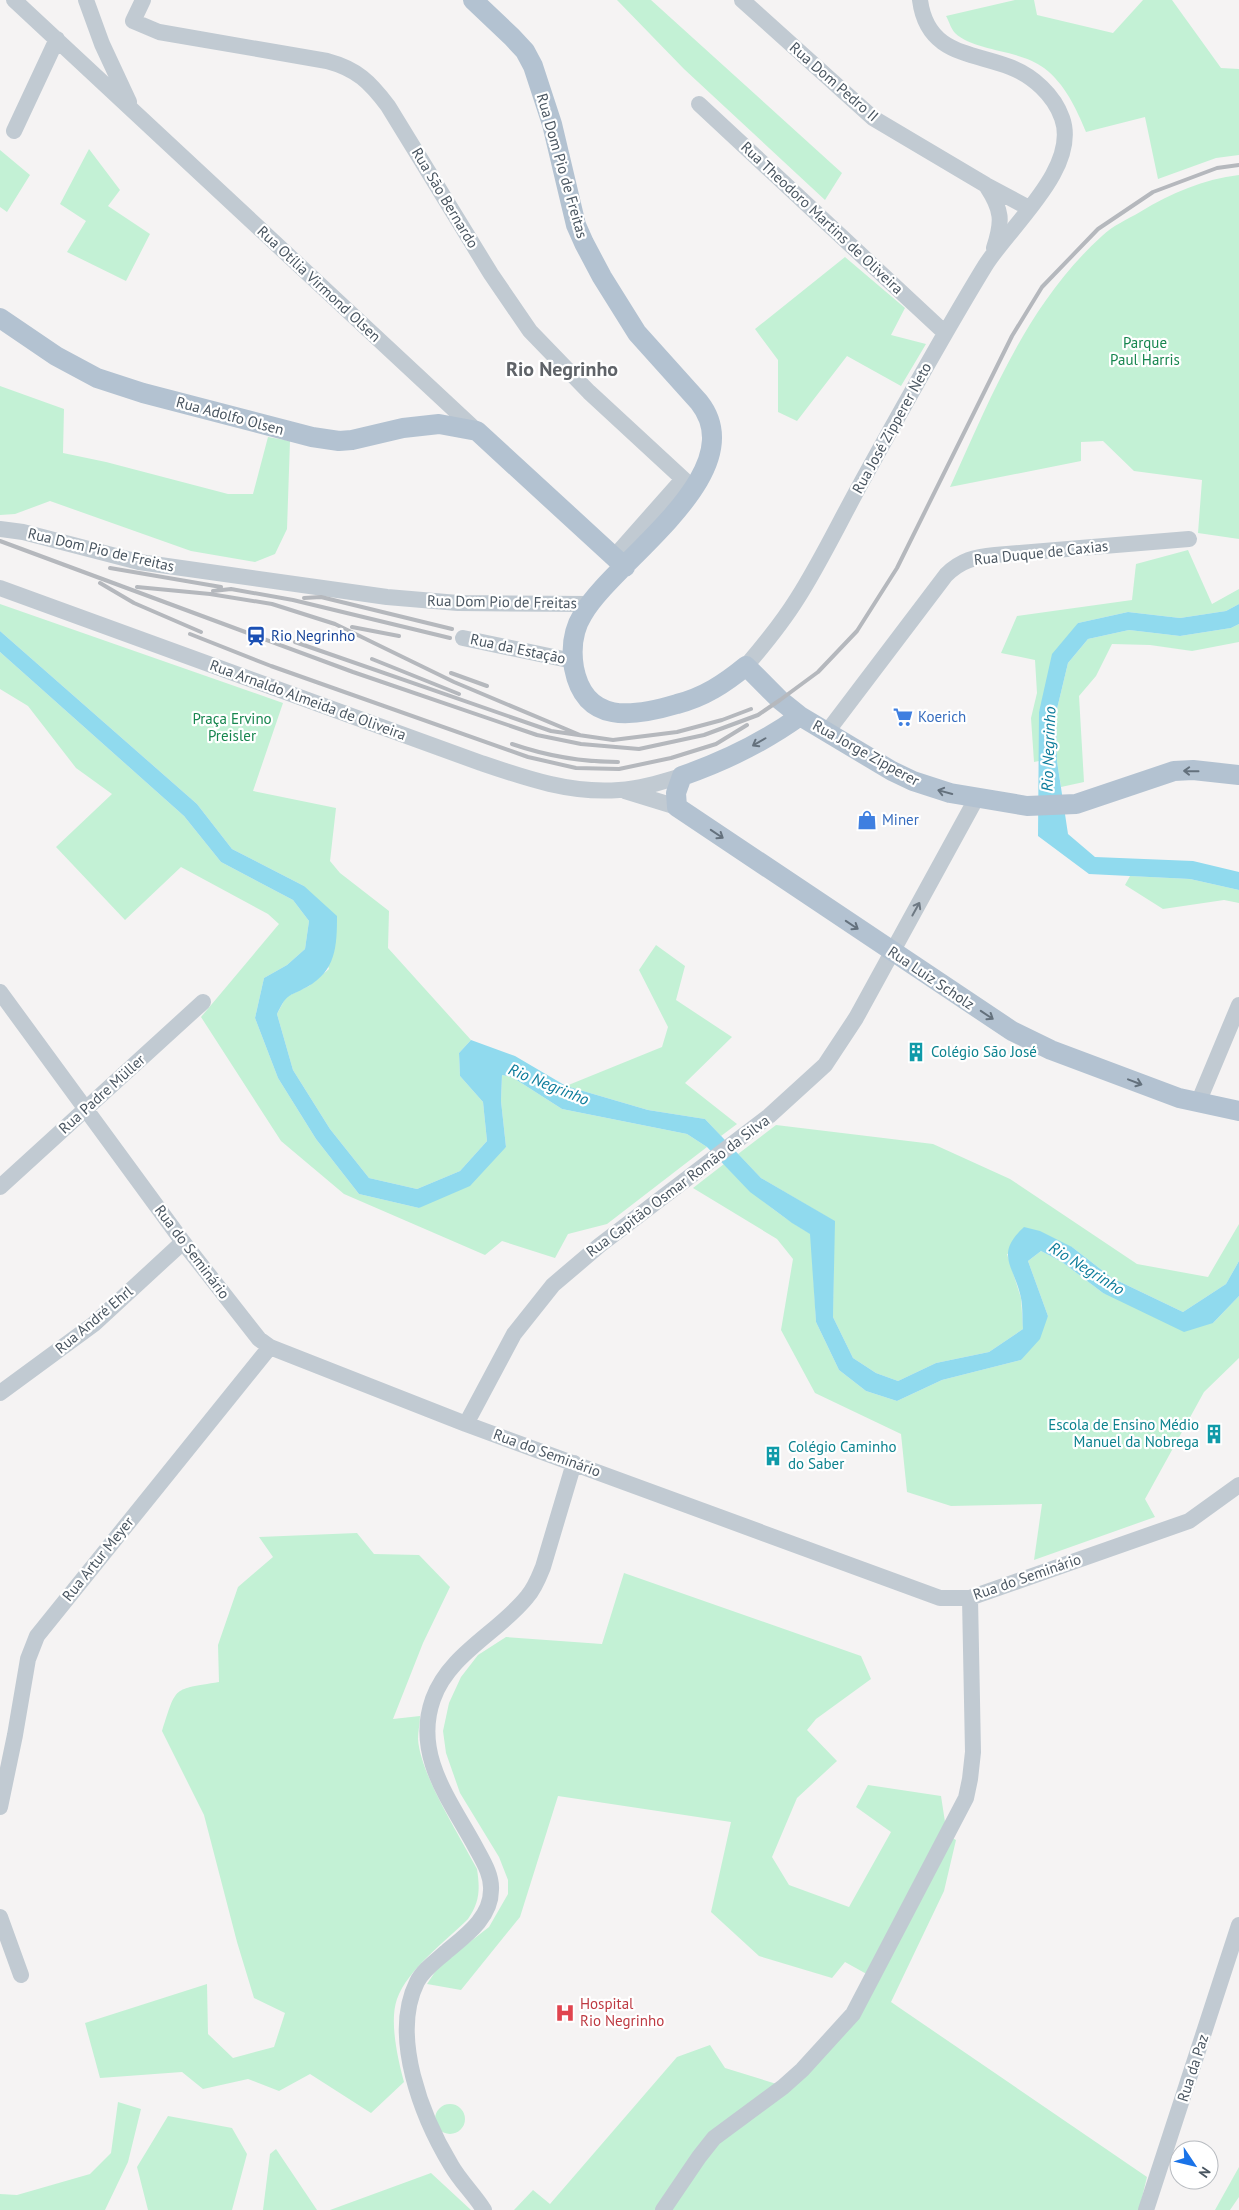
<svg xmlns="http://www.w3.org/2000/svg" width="1239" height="2210" font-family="'PT Sans',sans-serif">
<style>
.green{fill:#c3f1d5}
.water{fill:#90daee}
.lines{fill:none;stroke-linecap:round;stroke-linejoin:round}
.minor{stroke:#c1cad2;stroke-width:16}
.major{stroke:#b3c2d1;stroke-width:20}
.rail{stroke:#b5b8bd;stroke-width:4}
.oneway{stroke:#64717d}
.oneway2{stroke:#6e7983}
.labels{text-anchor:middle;stroke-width:4.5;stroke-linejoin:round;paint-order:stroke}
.street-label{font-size:15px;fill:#4a5661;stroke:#fff}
.park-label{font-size:15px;fill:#17864f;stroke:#fff}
.transit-label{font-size:15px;fill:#164399;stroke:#fff;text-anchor:start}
.shop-label{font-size:15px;fill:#366cbe;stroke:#fff;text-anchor:start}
.culture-label{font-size:15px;fill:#0d838f;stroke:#fff;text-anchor:start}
.health-label{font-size:15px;fill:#be3a42;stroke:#fff;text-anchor:start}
.water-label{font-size:16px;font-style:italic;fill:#0c7c9b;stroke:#fff}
.district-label{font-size:20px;font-weight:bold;fill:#5f6368;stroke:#fff}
</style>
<rect width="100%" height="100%" fill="#f5f3f3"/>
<!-- green -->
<path class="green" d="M617 0H651L842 173 825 200 684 69Z
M1015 0H1034L1037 15 1113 33 1143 0H1172L1221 68 1239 69V155L1216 158 1158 179 1145 117 1086 132C1076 108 1065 84 1044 68 1019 49 975 52 955 33 951 29 949 21 946 16Z
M89 149 120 190 108 206 150 234 126 281 67 252 86 221 60 204Z
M0 150 30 175 7 212 0 207Z
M1239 175V539L1198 533 1202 480 1134 471 1103 441 1081 442V461L950 487C991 397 1027 304 1102 236 1112 226 1128 219 1140 212 1171 193 1204 179 1239 175Z
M845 257 905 308 891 335 926 344 901 386 847 356 797 421 778 412V360L755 329Z
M0 386 64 409 63 453 106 462 228 494H253L268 437 290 441 287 529 275 554 255 562 191 551 50 501 15 514 0 515Z
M1188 550 1212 604 1239 589V604L1226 611 1180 618 1128 612 1078 623 1039 712V761L1034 762 1031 718 1037 693 1035 660 1001 653 1017 616 1132 600 1136 564Z
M0 604 283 703 253 791 336 808 330 861 340 873 389 911 388 948 471 1040 459 1053 460 1076 483 1102 487 1141 460 1171 417 1189 369 1178 330 1129 293 1070 277 1014 286 997 309 986 329 969 304 886 232 849 197 804 0 631Z
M1239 624V642L1192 651 1150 645 1112 644 1096 676 1079 696 1084 782 1061 787 1057 761 1056 713 1068 663 1088 639 1129 630 1180 636 1231 628Z
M0 652 184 816 221 862 293 900 309 921 305 949 287 965 264 978 255 1018 278 1078 316 1139 359 1194 419 1208 506 1147 501 1101 502 1075 512 1077 562 1109 687 1134 707 1147 607 1224 568 1234 555 1258 502 1241 485 1255 344 1194 281 1141 201 1017 279 924 268 914 181 867 125 920 56 847 112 794 76 768 28 706 0 689Z
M1130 876 1190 879 1239 890V903L1224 900 1163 909 1125 885Z
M656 945 685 966 676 1000 732 1037 685 1083 737 1124 721 1136 705 1119 648 1110 566 1086 662 1047 668 1027 639 970Z
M776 1125 933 1144 1010 1179 1137 1264 1208 1277 1239 1224V1261L1226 1284 1183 1312 1112 1278 1072 1247 1007 1254 1021 1298 1023 1329 989 1352 936 1363 898 1381 876 1373 853 1358 833 1317 834 1221 761 1178 738 1154Z
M724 1164C750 1192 777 1215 811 1234L816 1322 839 1370 866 1391 897 1401 942 1380 1021 1360 1048 1316 1028 1261 1041 1251 1062 1262 1103 1293 1213 1323 1239 1296V1358L1204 1392 1145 1499 1155 1517 1034 1560 1042 1504 951 1506 907 1492 901 1434 815 1393 781 1330 793 1259 777 1239 693 1188Z
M357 1533 374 1554 419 1555 450 1587 423 1643 393 1719 420 1716C420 1723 418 1731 418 1739 420 1774 460 1836 477 1869 480 1889 480 1902 468 1919 446 1941 408 1969 397 1999 389 2021 398 2060 404 2082L371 2113 310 2074 279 2091 248 2079 203 2089 182 2072 100 2078 85 2023 207 1984 208 2034 233 2058 274 2047 285 2013 254 1998 237 1942 204 1815 162 1731C177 1685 172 1690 219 1682L218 1645 238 1587 273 1557 259 1537Z
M624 1573 861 1656 871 1679 816 1719 807 1730 837 1761 797 1798 772 1857 789 1885 849 1907 891 1832 856 1807 868 1785 941 1796 947 1835 956 1840 944 1891 891 2002 1147 2177 1139 2210H514L533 2190 550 2204 677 2057 710 2045 725 2068 783 2086 802 2070 872 1977 845 1962 832 1978 759 1956 711 1912 731 1822 558 1796 520 1917 461 1990 427 1984 439 1966 489 1927 508 1894V1880L499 1857 460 1793 446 1753 443 1731 449 1703 461 1677 478 1655 506 1637 602 1644Z
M118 2102 141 2109 128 2162 105 2210H0V2194L17 2195 90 2174 111 2153Z
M435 2119a15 15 0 1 1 30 0a15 15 0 1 1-30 0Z
M168 2116 232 2128 247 2154 232 2210H148L137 2167Z
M276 2149 317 2210H263L270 2154Z
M1239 2167V2197L1230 2210H1215Z
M431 2173 471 2210H330Z"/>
<!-- water -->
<path class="water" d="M1239 604V624L1231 628 1180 636 1129 630 1088 639 1068 663 1056 713 1057 761 1068 834 1095 857 1193 861 1239 872V890L1190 879 1089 874 1038 836 1039 712 1052 654 1078 623 1128 612 1180 618 1226 611Z
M0 631 197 804 232 849 304 886 337 916C337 946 336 971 307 987 287 998 288 992 277 1014L293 1070 330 1129 369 1178 417 1189 460 1171 487 1141 483 1102 460 1076 459 1053 471 1040 515 1056 566 1086 648 1110 705 1119 761 1178 835 1221 833 1317 853 1358 876 1373 898 1381 936 1363 989 1352 1023 1329C1022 1319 1023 1308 1021 1298 1014 1265 994 1255 1024 1227L1040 1231 1072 1247 1112 1278 1183 1312 1226 1284 1239 1261V1296L1213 1323 1184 1332 1103 1293 1062 1262 1041 1251 1028 1261 1048 1316 1040 1339 1021 1360 942 1380 897 1401 866 1391 839 1370 816 1322 810 1234 792 1223 750 1192 707 1147 687 1134 562 1109 512 1077 502 1075 501 1101 506 1147 470 1186 419 1208 359 1194 316 1139 278 1078 255 1018 264 978 287 965 305 949 309 921 293 900 221 862 184 816 0 652Z"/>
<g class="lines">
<!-- minor -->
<path class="minor" d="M14 0 477 431
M86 0 102 44 129 102
M143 0 133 21 159 32 327 61C357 69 370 82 388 106L491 274 530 331 589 392 694 489
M742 0 873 118 986 185 1029 208
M699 104 944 332
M14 131 57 39
M987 187C1002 210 1003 221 994 248
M0 529 23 532 139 562 387 597 458 603 589 604
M614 557 683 479
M0 588 481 763C525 778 571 794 619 790 640 789 662 782 682 776
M463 638 573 661
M746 666C764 645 782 623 797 599 820 563 839 523 860 485 901 411 941 338 985 266 1009 227 1080 168 1062 118 1054 95 1033 76 1010 67 970 52 927 54 920 0
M827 732 946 575C961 560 975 557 995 555L1189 539
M625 791 677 807
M0 992 183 1242 259 1339 270 1347 466 1424 940 1598H970L978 1595 1189 1521 1239 1485
M1198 1103 1239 1005
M0 1187 203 1002
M0 1393 94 1324 183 1242
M466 1424 514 1334 553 1285 600 1245 769 1116 825 1065 856 1018 976 799
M0 1807 15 1735 28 1659 37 1636 270 1347
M0 1917 21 1975
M484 2210C474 2194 460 2181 451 2165 422 2117 390 2036 417 1982 423 1970 436 1961 446 1952 465 1936 491 1918 491 1890 492 1875 483 1861 476 1848 450 1800 413 1755 433 1699 449 1654 499 1632 527 1597 535 1588 539 1577 543 1567L574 1463
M663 2210 699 2157 714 2138 783 2087 802 2070 853 2014 966 1798 970 1779 973 1752 970 1598
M1146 2210 1239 1925"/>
<!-- major -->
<path class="major" d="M473 0 512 37 525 51 533 66 552 124 576 225 584 243 602 277 637 333 699 402C755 473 614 560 583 614 573 630 571 650 574 668 585 725 633 717 677 704 704 697 724 684 746 666L780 700 800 716 892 771 913 781 950 793 1027 806 1076 804 1174 771 1193 770 1239 775
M0 318 56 356 97 378 143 393 312 437 339 441 352 440 403 428 439 424 477 431 625 567
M800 716C764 742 725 761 682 776L676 793 677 807 1012 1031 1051 1050 1179 1098 1239 1111"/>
<!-- rail -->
<path class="rail" d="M0 541 353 672 537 735 581 744 639 749 704 735 758 715 780 700 818 672 857 631 897 568 1012 336 1042 287 1098 229 1153 192 1217 168 1239 165
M110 568 221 587
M100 583 134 603 201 632
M137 587 210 594 272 604 335 624 454 682 580 735
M213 591 231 589 293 600 450 638
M304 598 321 597 452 629
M352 627 399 636
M190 634 271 666 528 757 576 768 619 769 671 758 716 744 747 725
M295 642 551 731 613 740 677 732 722 720 751 709
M372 659 459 694
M451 673 487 686
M512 744C547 756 581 762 618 762"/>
</g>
<!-- one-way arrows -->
<defs><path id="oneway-shaft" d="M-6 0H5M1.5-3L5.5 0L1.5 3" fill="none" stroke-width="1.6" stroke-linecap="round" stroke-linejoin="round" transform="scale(1.25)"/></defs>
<g class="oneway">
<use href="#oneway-shaft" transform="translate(759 742) rotate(150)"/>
<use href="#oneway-shaft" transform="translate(1191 771) rotate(-179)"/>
<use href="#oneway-shaft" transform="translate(945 792) rotate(-165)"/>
<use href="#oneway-shaft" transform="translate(717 834) rotate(34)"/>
<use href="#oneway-shaft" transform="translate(852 925) rotate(34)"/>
<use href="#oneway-shaft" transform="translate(987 1015) rotate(34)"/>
<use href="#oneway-shaft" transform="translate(1135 1082) rotate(21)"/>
</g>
<use class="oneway2" href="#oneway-shaft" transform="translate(916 909) rotate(-61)"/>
<!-- icons -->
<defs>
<symbol id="station-bare" viewBox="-9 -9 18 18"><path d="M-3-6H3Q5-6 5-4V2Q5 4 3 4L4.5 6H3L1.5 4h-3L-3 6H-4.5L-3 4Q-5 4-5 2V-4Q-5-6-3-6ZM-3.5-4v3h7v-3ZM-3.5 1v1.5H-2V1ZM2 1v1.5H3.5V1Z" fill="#1a4fb4" stroke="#fff" stroke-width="2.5" paint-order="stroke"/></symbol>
<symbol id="supermarket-bare" viewBox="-9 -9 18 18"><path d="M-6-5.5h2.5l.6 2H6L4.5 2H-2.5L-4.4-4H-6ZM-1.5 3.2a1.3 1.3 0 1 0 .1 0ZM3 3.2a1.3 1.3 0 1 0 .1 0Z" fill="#3f7fe0" stroke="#fff" stroke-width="2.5" paint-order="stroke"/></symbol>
<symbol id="shop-bare" viewBox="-9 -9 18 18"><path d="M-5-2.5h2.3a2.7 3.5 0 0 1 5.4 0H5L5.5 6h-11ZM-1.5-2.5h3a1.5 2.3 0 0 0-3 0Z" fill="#3f7fe0" stroke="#fff" stroke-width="2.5" paint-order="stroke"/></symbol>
<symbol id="building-bare" viewBox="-9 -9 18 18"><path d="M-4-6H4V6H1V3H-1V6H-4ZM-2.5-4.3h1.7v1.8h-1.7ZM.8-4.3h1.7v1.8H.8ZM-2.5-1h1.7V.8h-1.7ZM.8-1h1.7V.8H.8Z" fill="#0f9aa8" stroke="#fff" stroke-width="2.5" paint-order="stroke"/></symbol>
<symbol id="hospital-bare" viewBox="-9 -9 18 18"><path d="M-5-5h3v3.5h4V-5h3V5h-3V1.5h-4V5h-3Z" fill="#e0444e" stroke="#fff" stroke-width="2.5" paint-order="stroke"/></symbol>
</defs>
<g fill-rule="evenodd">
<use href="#station-bare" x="242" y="622" width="28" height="28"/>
<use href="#supermarket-bare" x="889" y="703" width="28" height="28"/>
<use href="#shop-bare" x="853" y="806" width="28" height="28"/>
<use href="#building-bare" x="902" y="1038" width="28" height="28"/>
<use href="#building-bare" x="1200" y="1420" width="28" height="28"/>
<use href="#building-bare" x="759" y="1442" width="28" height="28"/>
<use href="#hospital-bare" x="551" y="1999" width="28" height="28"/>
</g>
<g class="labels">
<!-- street labels -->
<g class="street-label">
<text transform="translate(834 82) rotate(41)" y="5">Rua Dom Pedro II</text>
<text transform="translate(562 166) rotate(74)" y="5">Rua Dom Pio de Freitas</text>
<text transform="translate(445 198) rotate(59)" y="5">Rua São Bernardo</text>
<text transform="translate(822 218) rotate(43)" y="5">Rua Theodoro Martins de Oliveira</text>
<text transform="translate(319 284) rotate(43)" y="5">Rua Otília Virmond Olsen</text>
<text transform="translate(230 416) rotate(15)" y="5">Rua Adolfo Olsen</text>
<text transform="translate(892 428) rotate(-61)" y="5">Rua José Zipperer Neto</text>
<text transform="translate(101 550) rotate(13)" y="5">Rua Dom Pio de Freitas</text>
<text transform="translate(1041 553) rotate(-6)" y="5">Rua Duque de Caxias</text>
<text transform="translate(502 602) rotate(1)" y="5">Rua Dom Pio de Freitas</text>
<text transform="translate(518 649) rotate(12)" y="5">Rua da Estação</text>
<text transform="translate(308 700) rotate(20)" y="5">Rua Arnaldo Almeida de Oliveira</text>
<text transform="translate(866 753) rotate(29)" y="5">Rua Jorge Zipperer</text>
<text transform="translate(931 978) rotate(34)" y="5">Rua Luiz Scholz</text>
<text transform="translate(102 1094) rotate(-42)" y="5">Rua Padre Müller</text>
<text transform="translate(678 1186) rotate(-37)" y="5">Rua Capitão Osmar Romão da Silva</text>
<text transform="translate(192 1252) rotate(53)" y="5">Rua do Seminário</text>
<text transform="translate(94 1320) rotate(-40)" y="5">Rua André Ehrl</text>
<text transform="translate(547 1453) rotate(20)" y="5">Rua do Seminário</text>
<text transform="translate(98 1559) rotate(-51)" y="5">Rua Artur Meyer</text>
<text transform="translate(1027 1577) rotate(-19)" y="5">Rua do Seminário</text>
<text transform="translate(1193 2068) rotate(-72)" y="5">Rua da Paz</text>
</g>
<!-- park labels -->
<g class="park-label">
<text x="1145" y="348">Parque<tspan x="1145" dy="17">Paul Harris</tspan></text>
<text x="232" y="724">Praça Ervino<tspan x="232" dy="17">Preisler</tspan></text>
</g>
<!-- transit labels -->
<g class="transit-label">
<text x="271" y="641">Rio Negrinho</text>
</g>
<!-- shop labels -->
<g class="shop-label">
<text x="918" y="722">Koerich</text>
<text x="882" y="825">Miner</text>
</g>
<!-- culture labels -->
<g class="culture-label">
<text x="931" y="1057">Colégio São José</text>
<text x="1199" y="1430" text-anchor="end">Escola de Ensino Médio<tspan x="1199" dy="17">Manuel da Nobrega</tspan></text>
<text x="788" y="1452">Colégio Caminho<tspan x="788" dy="17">do Saber</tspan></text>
</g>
<!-- health labels -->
<g class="health-label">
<text x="580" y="2009">Hospital<tspan x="580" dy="17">Rio Negrinho</tspan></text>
</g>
<!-- water labels -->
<g class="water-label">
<text transform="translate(1048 749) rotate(-88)" y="6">Rio Negrinho</text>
<text transform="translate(549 1084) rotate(22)" y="6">Rio Negrinho</text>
<text transform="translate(1087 1268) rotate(32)" y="6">Rio Negrinho</text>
</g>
<!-- district labels -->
<g class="district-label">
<text x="562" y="376">Rio Negrinho</text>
</g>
</g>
<!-- north arrow -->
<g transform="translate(1194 2165) rotate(125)"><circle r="24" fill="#ffffff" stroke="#b7bbc0"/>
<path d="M0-4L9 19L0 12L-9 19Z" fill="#1a73e8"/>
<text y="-8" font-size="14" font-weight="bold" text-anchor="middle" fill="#4a5661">N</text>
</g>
</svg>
